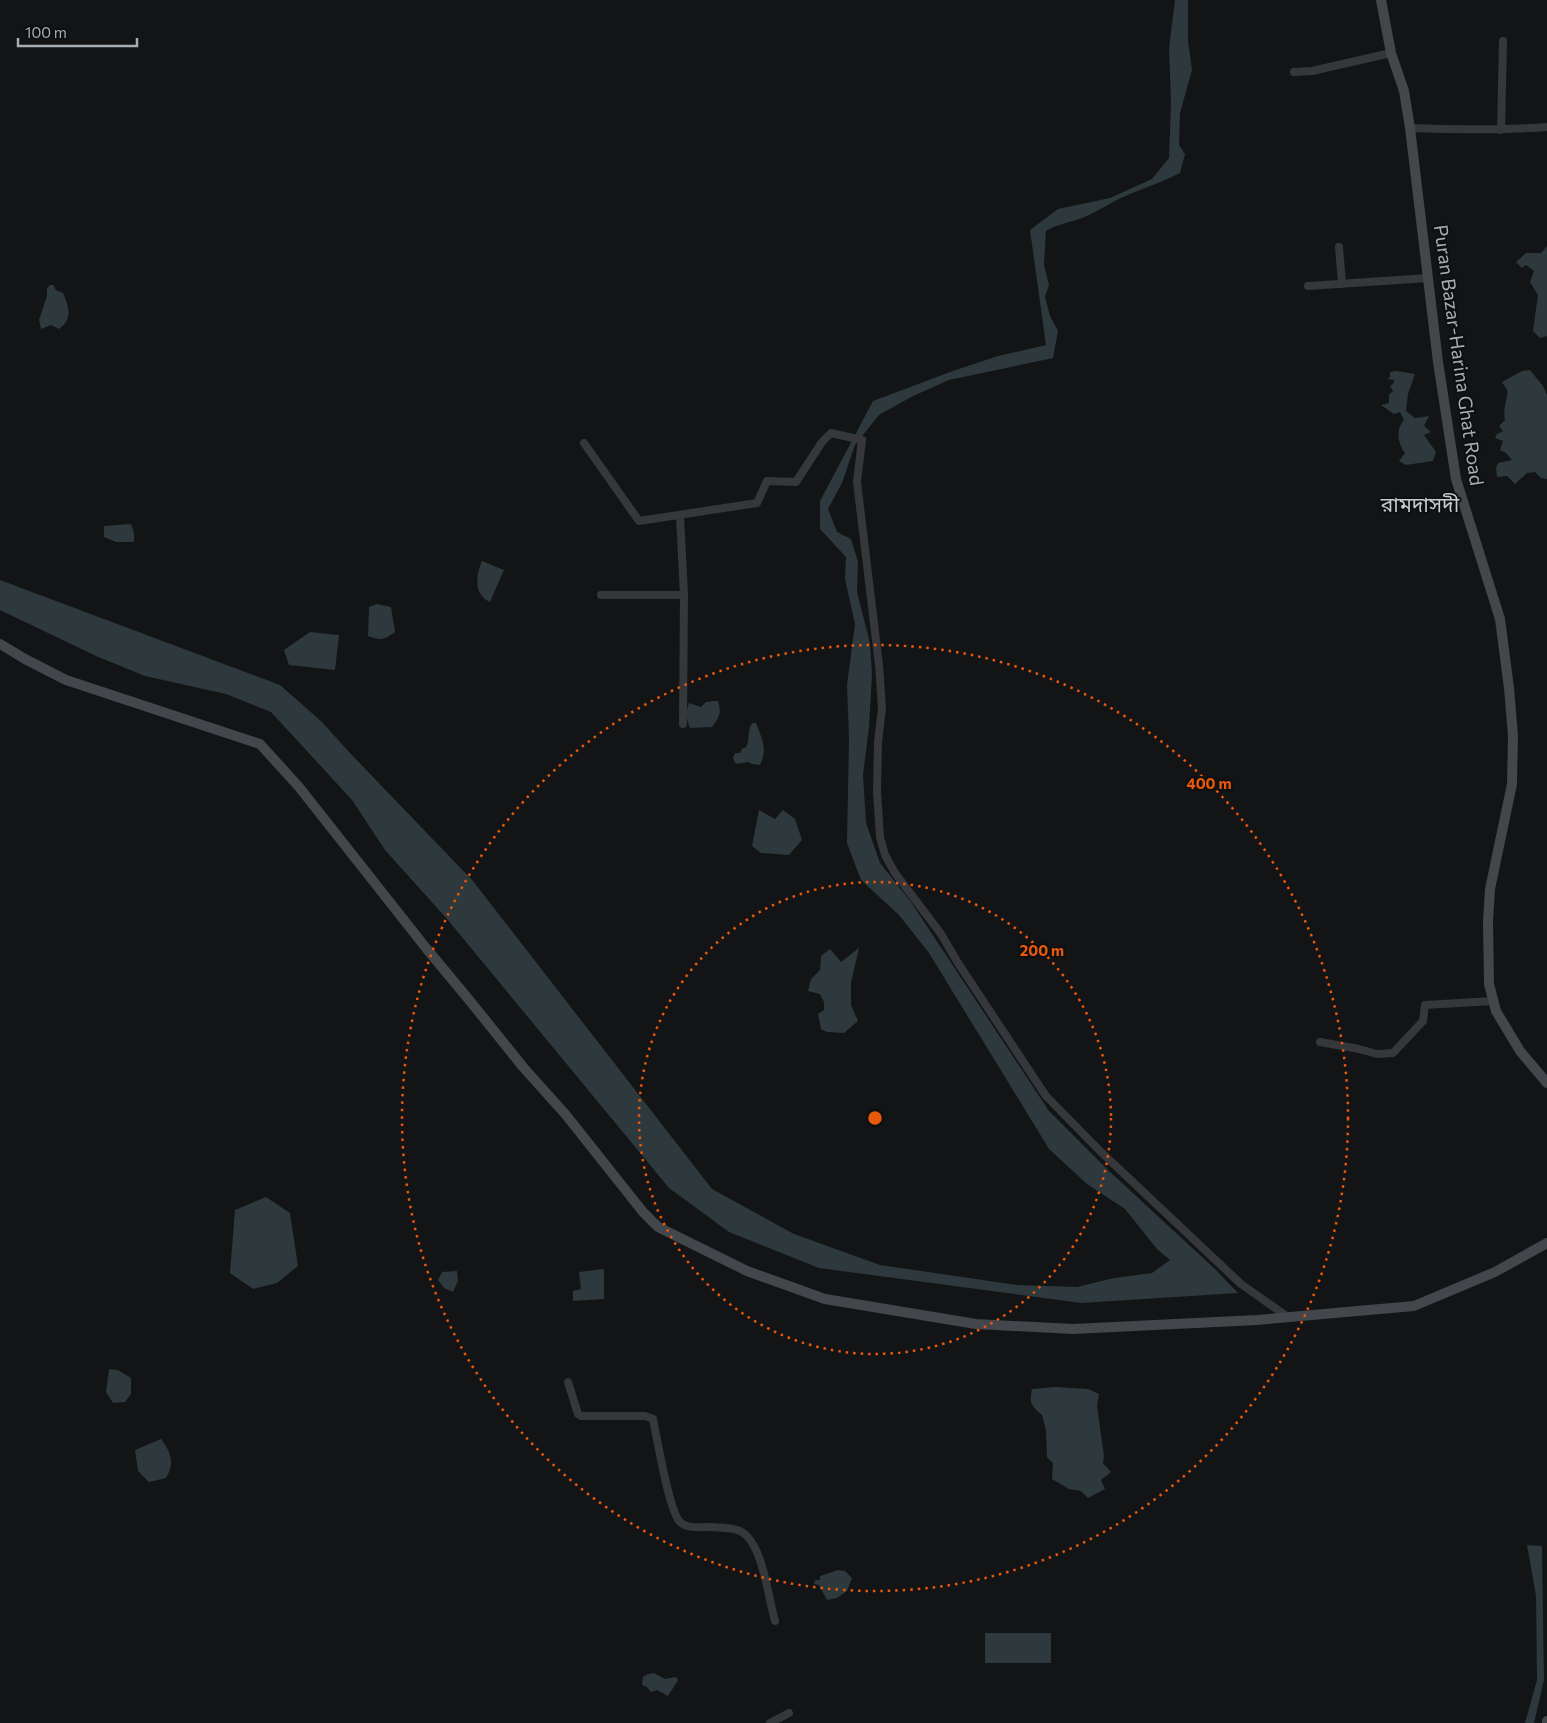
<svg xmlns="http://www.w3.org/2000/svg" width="1547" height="1723" font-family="Commissioner,'Noto Sans Bengali',sans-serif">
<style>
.water{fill:#2d393d}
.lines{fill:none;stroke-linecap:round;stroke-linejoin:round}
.street{stroke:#35373a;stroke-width:8}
.secondary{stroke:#43464a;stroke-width:10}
.ring{fill:none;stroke:#e8590c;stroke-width:2.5;stroke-dasharray:2.5 5}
.labels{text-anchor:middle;stroke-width:4;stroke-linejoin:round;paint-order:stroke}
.street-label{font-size:19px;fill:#a6aeb5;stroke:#0e0f10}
.quarter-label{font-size:21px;fill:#c6ccd1;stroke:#0e0f10}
.centre{fill:#e8590c;stroke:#0e0f10;stroke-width:2.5}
.ring-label{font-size:15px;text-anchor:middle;font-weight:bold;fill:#e8590c;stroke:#0e0f10;stroke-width:4;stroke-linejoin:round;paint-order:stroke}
</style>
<rect width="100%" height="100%" fill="#131415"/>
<!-- water -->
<path class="water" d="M1175 0H1188V41L1192 70 1180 113 1179 145 1185 154 1180 173C1164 181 1147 187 1130 194 1114 200 1099 211 1082 218 1068 223 1060 223 1046 231L1044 265 1049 285 1045 297 1050 316 1058 331 1053 358 949 380 913 396 879 415 855 445 842 483 828 509 837 532 851 539 858 562 857 592 870 643 872 674 869 727 863 775 866 823 880 863 911 902 1049 1111 1108 1170 1216 1270 1238 1293 1081 1303 819 1268 729 1232 669 1188 447 919 385 850 352 800 271 712 226 694 145 676 96 656 0 610V580L280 685 322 722 349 752 473 881 712 1189 794 1234 880 1265 1017 1285 1077 1287 1114 1278 1152 1273 1170 1260 1157 1249 1125 1209 1087 1184 1049 1149 929 953 899 915 861 880 847 843 849 738 847 685 855 624 845 579 846 557 820 529V501L873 401 950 372 998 356 1046 345 1030 230 1058 209 1110 198 1152 179 1169 158 1171 103 1169 48Z
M1547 246V336L1540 338 1533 331 1538 295 1530 282 1534 271 1526 265 1522 268 1516 262 1526 253H1541Z
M50 285H53L56 290 63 293C69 307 73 319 59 329L51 325 41 329 39 320 47 296V288Z
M1530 370 1543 386 1547 395V479L1541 478 1535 472 1527 473 1515 484 1507 476 1497 477 1496 468 1498 463 1512 460 1506 453 1500 450 1503 441 1495 438 1497 434 1503 431 1499 426 1505 420C1502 409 1509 395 1507 390 1506 387 1503 385 1502 382L1522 371Z
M1397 371 1415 374 1408 394 1406 411 1415 418 1429 416 1424 426 1431 432 1424 435 1436 452 1433 461 1406 465 1399 461 1405 453C1398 444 1395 429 1404 420L1400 412 1394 414 1381 405 1389 403V395L1393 391 1390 386 1393 384 1394 380 1387 379 1390 377V372Z
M131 524 134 533V542H116L104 537V526Z
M482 561 504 570 490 602C473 594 476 575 482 561Z
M377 604 391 607 395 632C385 640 380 641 368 636L369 607Z
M310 632 339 635 335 670 289 665 284 650Z
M714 701H718C722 712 719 718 712 727L690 728C686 719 686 711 689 703L701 707 706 702Z
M752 723H756C762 739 768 749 760 765L752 764 748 762 736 764 733 758 735 753H740L742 749 746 747C751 738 746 733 752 723Z
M759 810 775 819 783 810 795 819 802 840 789 855 761 853 752 846Z
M859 948 851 983V1005L858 1021 844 1033 827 1032 821 1029 818 1014 824 1010V1002L820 994 808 991 811 979 820 970 821 956 830 949 841 962Z
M266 1197 290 1213 298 1266 277 1283 253 1289 230 1273 235 1210Z
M604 1269V1299L573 1301V1291L581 1289 579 1272Z
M457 1271 458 1281 453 1292 444 1288 438 1280 442 1272Z
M109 1369 118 1370 131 1378V1394L125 1402 113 1403 106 1392Z
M1055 1387 1088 1389 1099 1394 1097 1406 1104 1456 1103 1463 1111 1472 1101 1480 1105 1489 1088 1498 1081 1491 1069 1489 1052 1479 1053 1463 1047 1457 1046 1430 1042 1415C1031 1406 1029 1403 1032 1389Z
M161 1439C171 1452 175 1463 166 1478L149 1482 138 1471 135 1450Z
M1527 1545 1542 1546 1544 1680 1534 1723H1525L1537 1680 1536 1596Z
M838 1570 845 1571 852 1578 847 1591 837 1598 827 1600 819 1585 814 1584 815 1580H820V1576Z
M985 1633H1051V1663H985Z
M654 1673 665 1679 676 1677 678 1680 668 1696 657 1690 651 1692 647 1687 642 1685 643 1677 648 1674Z"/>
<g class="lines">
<!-- street -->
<path class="street" d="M1294 72 1312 71 1391 53
M1410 128C1456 130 1501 130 1547 127
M1501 130 1503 41
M1339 247 1342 284
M1308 286 1428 278
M584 443 639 521 757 503 767 481 796 482 822 442 831 433 862 440 857 482 879 665 882 708 878 742 877 792 880 837 885 855 895 873 941 934 958 963 1046 1096 1101 1152 1241 1284 1288 1317
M680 516 684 595 683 724
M601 595H684
M1320 1042 1359 1049 1377 1054 1393 1053 1423 1021 1425 1005 1493 1001
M568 1382 578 1414 581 1416H645L653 1419C657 1438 669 1511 680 1522 687 1529 701 1527 710 1527 719 1528 731 1527 740 1531 763 1542 768 1598 775 1621
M770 1723 789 1713"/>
<!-- secondary -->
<path class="secondary" d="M1381 0 1391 53 1404 91 1410 128 1438 362 1456 479 1500 619 1509 688 1513 736 1512 784 1490 889 1488 921 1489 984 1496 1011 1520 1051 1547 1083
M0 644 25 659 66 680 260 744 299 787 426 948 470 1001 523 1067 566 1115 643 1212 658 1227 747 1271 825 1299 976 1324 1073 1329 1257 1320 1414 1306 1495 1272 1547 1243
M1547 1723V1721"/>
</g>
<!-- distance rings -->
<g class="ring">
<circle cx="875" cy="1118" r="236"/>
<circle cx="875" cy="1118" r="473"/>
</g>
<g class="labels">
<!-- street labels -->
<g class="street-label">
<text transform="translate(1459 355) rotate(82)" y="7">Puran Bazar-Harina Ghat Road</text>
</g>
<!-- quarter labels -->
<g class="quarter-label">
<text x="1420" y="512">রামদাসদী</text>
</g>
</g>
<circle cx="875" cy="1118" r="8" class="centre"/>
<g class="ring-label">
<text x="1209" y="789">400 m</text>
<text x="1042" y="956">200 m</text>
</g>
<!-- scale -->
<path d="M18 38v8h119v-8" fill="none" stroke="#a6aeb5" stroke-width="2.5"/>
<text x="25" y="38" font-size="15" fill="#a6aeb5" stroke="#0e0f10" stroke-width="4" paint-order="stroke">100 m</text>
</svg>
